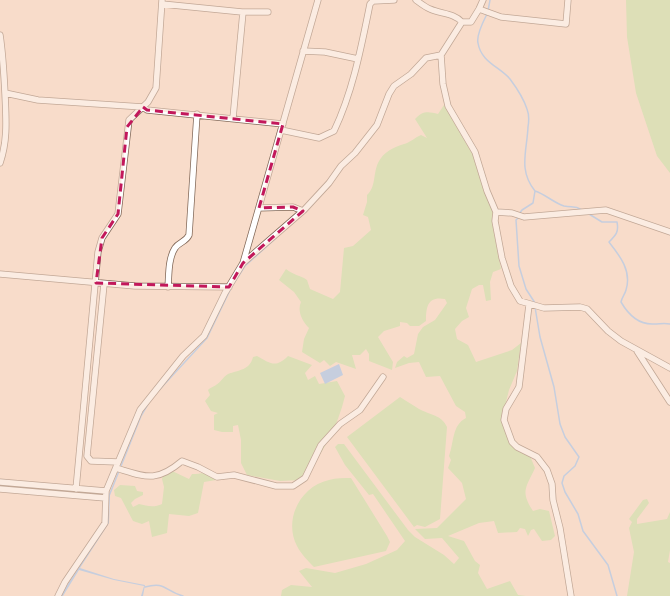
<svg xmlns="http://www.w3.org/2000/svg" width="670" height="596" font-family="Overpass,sans-serif">
<style>
.green{fill:#bce2a0}
.water{fill:#8abcf6}
.lines{fill:none;stroke-linecap:round;stroke-linejoin:round}
.stream{stroke:#8abcf6;stroke-width:1.5}
.minor-casing{stroke:#816858;stroke-width:7}
.minor{stroke:#fff;stroke-width:5.5}
.marked{fill:none;stroke:#c2185b;stroke-width:3;stroke-dasharray:8 5;stroke-linejoin:round}
</style>
<rect width="100%" height="100%" fill="#f8dcca"/>
<!-- green -->
<path class="green" d="M626 0H670V173L657 156 636 93 627 37Z
M444 105 473 155 493 212 492 222 501 269 493 272 490 282 491 300 486 301 483 285H479L472 289 466 308 469 317 462 321 455 329 457 339 468 345 476 362 512 350 521 343 517 371 509 390 504 410 506 428 517 444 530 456 535 468C526 488 520 491 533 511L540 509 549 511 555 536 551 540 542 541 534 529 531 530 528 536 525 529 520 528 517 532 498 533 494 521 479 523 448 536 464 541 475 561 480 565 478 573 487 589 510 581 518 595 526 596H281L282 590 291 585 312 587 299 571 306 568 335 573 366 564 397 550 405 541 373 494 369 495 345 465 335 447 338 444H344L408 530 415 537 444 555 454 564 459 558 442 538 425 539 415 529 437 528 466 499 462 483 448 468 451 460 449 456C454 442 452 425 466 418L465 412 456 406 440 376 426 377 419 362 409 363 395 368 397 362 404 356 407 358 414 354 418 334 423 327 435 320 447 303 445 299C428 296 426 306 426 321L419 326H410L407 323 400 322V326L384 331 378 337 393 362 392 370 369 361V354L366 349 360 355H352L356 369 336 362 330 366 324 360 320 363 302 352 304 339 309 328C302 321 297 311 301 302L294 292 279 280 286 269C293 275 300 275 307 280L310 289 333 299 340 292 344 248 353 246 371 230 368 217 363 215 367 202V195C376 187 373 174 378 163 383 152 394 147 404 144 409 143 416 137 421 135L427 138 415 119C422 111 428 111 438 114Z
M257 356C271 364 276 368 288 356L312 365 305 373 308 380 315 376 319 384 337 381 345 396C338 426 322 456 301 480L280 481 247 475 241 463V440L238 425 233 426V432H222L214 430V415L218 413 211 411 205 401 210 395 208 390C211 387 213 387 216 385 221 382 223 377 228 374 239 370 250 370 253 357Z
M400 397C406 401 413 405 419 409 430 415 442 415 447 427L440 519 425 527 417 525 414 527 347 437Z
M170 470 189 479 192 474C203 474 208 470 216 480L204 482 198 513 189 516 169 514 167 533 152 537 149 521 142 524 133 521 121 498 115 496 114 490 120 485 135 486 137 491 143 492V495L135 499 131 503 133 507 139 504C147 506 154 508 162 504L164 487 162 479 164 472Z
M351 478 387 536 390 542 386 551 314 567C308 561 301 554 297 546 283 519 301 486 329 480 336 478 344 478 351 478Z
M647 499 649 503 637 519V524L667 519 670 512V550L668 562 670 563V596H627L634 552 629 528 632 522 629 519 643 500Z"/>
<!-- water -->
<path class="water" d="M339 364 343 375 325 384 320 373Z
M109 494 110 495 109 523 80 568 114 579 145 585 143 596H141L144 586 114 580 79 570 63 596H60L106 526C110 516 107 504 109 494Z"/>
<g class="lines">
<!-- stream -->
<path class="stream" d="M488 11 490 0
M487 14C483 22 476 35 478 43 481 62 500 67 510 79 516 87 524 100 527 109 529 114 529 121 528 127 527 151 518 170 535 191 545 194 554 203 564 206 572 208 574 205 582 210
M307 210 313 204
M519 214 522 210 533 203 535 191
M589 214 602 222H617C619 232 616 235 609 242 620 256 632 271 626 290 625 294 622 297 621 302 628 314 639 325 654 324 660 324 664 323 670 324
M518 218 516 220 519 266 526 289 535 303
M535 307 540 337 554 387 560 424 565 437 579 457 575 466 564 476 562 483 565 492 578 514 583 531 608 565 617 596
M160 389 207 338 232 286 245 266 276 238
M109 496 141 416 148 404
M145 587C166 581 164 591 183 596"/>
<defs>
<path id="minor" d="M416 0C420 3 425 7 430 9 441 14 454 13 462 22H471L479 9 483 0
M162 4 242 12H268
M479 9 501 17 566 24 568 0
M462 22 441 55 443 84 448 106 475 152 487 191 496 212 495 221 502 258 511 286 520 301 544 308 580 307 587 309 608 331 621 341 670 368
M0 35C3 55 4 74 5 94 6 118 8 140 0 163
M303 51 325 52 358 59
M5 93 38 100 143 107 147 110 283 124
M233 118 243 12
M281 130 319 138 334 131C353 91 361 48 370 4L373 1 394 0
M259 208 293 207 303 211
M496 212 512 213 524 217 606 210 670 232
M243 263 304 210 329 183 341 166 355 153 377 125 389 94 394 86 411 74 426 58 441 55
M0 274 135 286 229 287
M104 284 87 456 91 461 118 462
M168 287C169 275 168 259 175 248 179 242 186 242 189 235L197 114
M529 305 519 387 506 409 504 420 512 442 517 447 537 457 547 470 552 484 553 500 560 528 571 596
M637 351 670 402
M116 468C146 477 156 483 182 461L198 467 217 477 234 475 276 486H293L305 478 321 445 340 424 360 410 383 377
M0 482 106 491
M0 489 105 498
M76 489 98 252 102 238 118 214 129 120 148 102 156 88 162 0
M58 596 65 582 105 523 106 491 140 410 183 356 204 336 225 293 243 263 318 0"/>
</defs>
<!-- minor casing -->
<use href="#minor" class="minor-casing"/>
<!-- minor -->
<use href="#minor" class="minor"/>
</g>
<!-- marked area -->
<path d="M0 0H670V596H0ZM143 107 147 110 283 124 259 208 293 207 303 211 243 263 229 287 96 283 102 238 118 214 127 127Z" fill="#f8dcca" fill-opacity=".55" fill-rule="evenodd"/>
<path class="marked" d="M143 107 147 110 283 124 259 208 293 207 303 211 243 263 229 287 96 283 102 238 118 214 127 127Z"/>
</svg>
